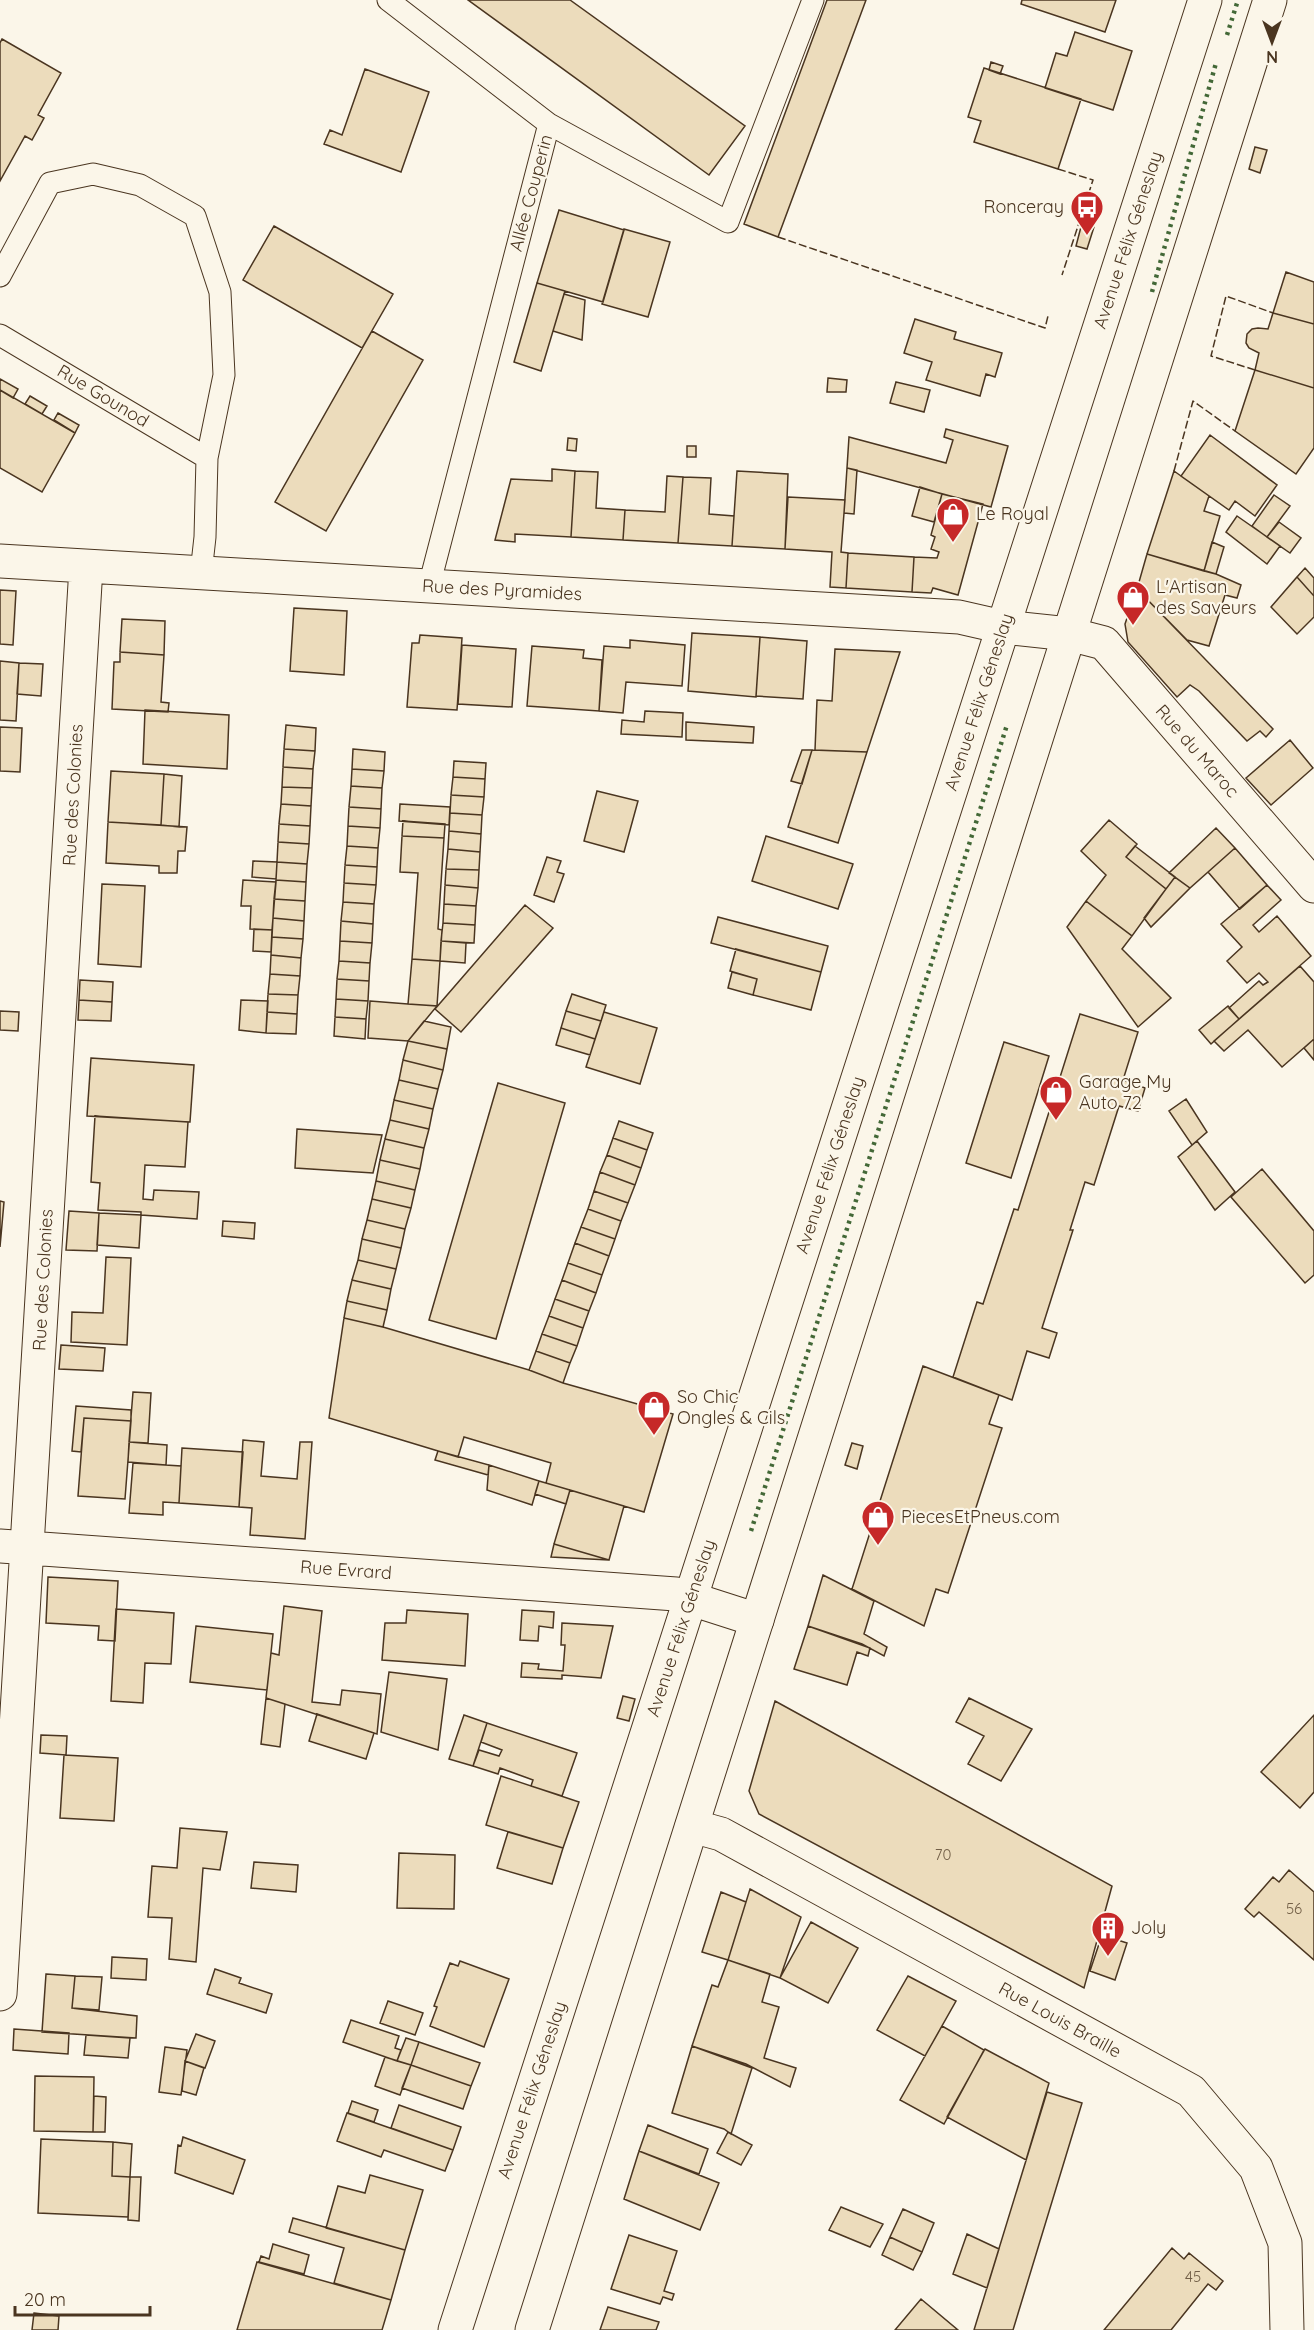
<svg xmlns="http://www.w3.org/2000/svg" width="1314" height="2330" font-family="Quicksand,sans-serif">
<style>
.building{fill:#ecdcbc;stroke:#4a3520;stroke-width:1.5}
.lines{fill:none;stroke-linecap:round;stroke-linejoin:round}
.service-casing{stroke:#4a3520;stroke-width:23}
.minor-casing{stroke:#4a3520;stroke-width:35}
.primary-casing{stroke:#4a3520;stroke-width:35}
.service{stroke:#fbf6e9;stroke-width:21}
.minor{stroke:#fbf6e9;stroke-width:33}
.primary{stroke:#fbf6e9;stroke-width:33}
.hedge{stroke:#436837;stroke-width:4.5;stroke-dasharray:3 4.5;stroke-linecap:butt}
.fence{stroke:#4a3520;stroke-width:1.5;stroke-dasharray:8 3;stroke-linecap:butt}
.labels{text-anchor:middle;stroke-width:4.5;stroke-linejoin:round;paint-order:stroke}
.number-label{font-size:15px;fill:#725f47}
.street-label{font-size:18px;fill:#4a3520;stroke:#fbf6e9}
.poi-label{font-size:18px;fill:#4a3520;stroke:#fbf6e9;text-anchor:start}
</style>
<rect width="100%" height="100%" fill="#fbf6e9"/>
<!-- building -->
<path class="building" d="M468 0H570L745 126 709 175Z
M827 0H866L778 237 744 224Z
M1022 0H1116L1105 32 1021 4Z
M1075 32 1132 51 1113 110 1045 88 1056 53 1067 56Z
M2 39 61 73 38 115 44 118 32 140 25 136 0 181V43Z
M991 62 1003 66 1000 74 989 70Z
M984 68 1081 99 1058 169 974 142 981 121 968 117Z
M365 69 429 92 401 172 324 144 330 130 342 135Z
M1255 147 1267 150 1260 173 1249 169Z
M559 210 624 230 603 302 537 283Z
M1082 223 1094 227 1087 249 1076 246Z
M274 226 393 294 362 348 243 280Z
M624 229 670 242 648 317 602 304Z
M1286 272 1314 282V324L1273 313Z
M537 283 565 291 541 371 514 362Z
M564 294 585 300 582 340 553 331Z
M1273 313 1314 324V388L1255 370 1259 353 1249 348 1246 343 1247 334 1252 329 1258 328 1268 329Z
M915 319 956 332 954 339 1002 353 995 377 986 374 980 396 926 380 932 362 904 353Z
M372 331 423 360 326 531 275 502Z
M1255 370 1314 388V448L1296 474 1235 431Z
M828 378 847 380 846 392H827Z
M0 379 18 389 13 398 0 390Z
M896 382 930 390 924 412 890 403Z
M0 390 75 433 42 492 0 468Z
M30 396 47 406 42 414 25 404Z
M58 413 79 425 75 433 54 420Z
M946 429 1008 446 991 507 847 468 849 437 946 463 953 440 944 437Z
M1210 435 1277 485 1255 516 1235 501 1229 510 1181 476Z
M568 438 577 439 576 451 567 450Z
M687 446H696V457H687Z
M847 468 857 470 854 514 844 513Z
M552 469 575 471 571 537 515 534V542L495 540 511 479 552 481Z
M575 471 598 472 596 508 625 510 623 540 571 537Z
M737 471 788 474 785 549 732 546Z
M1174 471 1209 496 1204 511 1220 516 1204 571 1147 554Z
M667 476 683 477 678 543 623 540 625 510 665 512Z
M683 477 711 478 709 514 734 516 732 546 678 543Z
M920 487 942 494 934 522 912 516Z
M942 494 983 504 958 595 933 588 931 593 912 592 914 557 937 558 939 552 931 549 935 537 931 535Z
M1274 495 1290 506 1267 537 1252 526Z
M788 497 845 500 841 552 848 553 846 588 830 587 832 552 785 549Z
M1237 516 1280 546 1267 564 1226 532Z
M1279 522 1301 538 1290 553 1267 537Z
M1212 542 1224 547 1216 574 1204 571Z
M848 553 914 557 912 592 846 588Z
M1147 554 1216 574 1241 585 1237 598 1225 595 1209 646 1187 640 1137 589Z
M1305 568 1314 578V596L1297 577Z
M1297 577 1314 596V617L1297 634 1271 607Z
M1137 589 1273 729 1266 737 1260 731 1247 741 1199 691 1190 685 1177 697 1128 642 1125 624Z
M0 590 16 591 13 645 0 644Z
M294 608 347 611 344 675 290 671Z
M122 619 165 621 164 655 120 652Z
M692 633 760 637 756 697 688 691Z
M420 635 462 638 457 710 407 707 412 643H419Z
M760 637 807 641 803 699 756 696Z
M630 640 685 645 682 686 626 682 623 713 599 711 604 646 630 648Z
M462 645 516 649 512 707 458 704Z
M532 646 584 650 583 658 602 660 599 711 527 706Z
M835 649 900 652 867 752 815 750 817 700 832 701Z
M120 652 164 655 161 702 169 703 168 712 112 709 114 662H120Z
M0 661 19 663 16 721 0 720Z
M19 663 43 664 41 696 17 694Z
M145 710 229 715 227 769 143 764Z
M645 711 683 713 682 737 621 734 622 720 644 722Z
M686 722 754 727 753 743 686 740Z
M286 725 316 728 315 751 284 749Z
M0 727 22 728 20 772 0 771Z
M1290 740 1313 768 1271 805 1246 778Z
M284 749 315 751 313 769 283 767Z
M353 749 385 752 384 771 352 769Z
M802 750H812L802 784 791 781Z
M812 750 867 752 838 843 788 827Z
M454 761 486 763 485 779 453 777Z
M283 767 313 769 312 788 282 787Z
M352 769 384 771 382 788 351 786Z
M111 771 164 774 161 825 108 822Z
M164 774 182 776 179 827 161 825Z
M453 777 485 779 484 797 451 795Z
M351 786 382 788 381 809 349 807Z
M282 787 312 788 311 806 281 804Z
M597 791 638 801 624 852 584 841Z
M451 795 484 797 482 815 450 813Z
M281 804 311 806 310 826 279 824Z
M400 804 450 807 449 825 399 821Z
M349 807 381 809 380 828 348 826Z
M450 813 482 815 481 834 449 831Z
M1109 820 1137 844 1126 857 1166 889 1132 936 1086 901 1106 875 1081 851Z
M403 821 445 824 444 838 402 836Z
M108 822 187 827 185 851H178L177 873H159V866L106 863Z
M279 824 310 826 309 844 278 842Z
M348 826 380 828 378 848 347 846Z
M1216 828 1235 848 1190 888 1169 873Z
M449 831 481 834 480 852 448 849Z
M402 836 444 838 438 929 442 930 440 961 412 959 418 873 400 872Z
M766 836 853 864 838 909 752 881Z
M278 842 309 844 307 864 277 862Z
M347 846 378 848 377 867 345 865Z
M1135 846 1175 877 1166 889 1126 857Z
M1235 848 1267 885 1240 909 1208 872Z
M448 849 480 852 479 870 446 869Z
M547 857 561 861 557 872 564 874 554 902 534 895Z
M253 861 277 862 276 879 252 877Z
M277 862 307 864 306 882 276 880Z
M345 865 377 867 376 885 344 883Z
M446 869 479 870 478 888 445 885Z
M1175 877 1190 888 1151 927 1144 918Z
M243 880 276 882 272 930 250 929 251 906H241Z
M276 880 306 882 305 901 274 899Z
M344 883 376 885 374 904 343 902Z
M102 884 145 886 141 967 98 964Z
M445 885 478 888 476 906 444 904Z
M1267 885 1281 900 1253 925 1259 932 1277 916 1311 956 1239 1019 1229 1008 1259 981 1263 985 1268 982 1259 973 1247 983 1227 961 1242 947 1221 924Z
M274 899 305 901 304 921 273 918Z
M1086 901 1132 936 1122 949 1171 998 1138 1027 1067 927Z
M343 902 374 904 373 924 341 921Z
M444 904 476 906 475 925 443 923Z
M525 905 553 928 461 1032 435 1009Z
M718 917 828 946 821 972 711 943Z
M273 918 304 921 303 939 272 937Z
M341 921 373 924 372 943 340 941Z
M443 923 475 925 474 943 441 941Z
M254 929 272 930 271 952 253 951Z
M272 937 303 939 301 958 271 955Z
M340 941 372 943 370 963 339 961Z
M441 941 466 943 465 963 440 961Z
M736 949 821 972 811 1010 753 995 757 979 730 971Z
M271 955 301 958 300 976 270 974Z
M412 959 440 961 437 1006 408 1004Z
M339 961 370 963 369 981 337 979Z
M1300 966 1314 982V1039L1282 1067 1248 1030 1224 1051 1214 1041Z
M732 972 757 979 753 995 728 988Z
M270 974 300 976 298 995 268 994Z
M337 979 369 981 368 1001 336 999Z
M80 980 113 982 112 1002 79 1000Z
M268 994 298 995 297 1014 267 1012Z
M572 994 606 1005 601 1021 566 1011Z
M336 999 368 1001 366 1019 335 1017Z
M79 1000 112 1002 111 1021 78 1020Z
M241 1000 268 1001 266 1033 239 1030Z
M370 1001 408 1004 437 1006 408 1041 368 1038Z
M1228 1006 1239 1019 1211 1044 1199 1030Z
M0 1011 19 1012 18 1031 0 1030Z
M566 1011 601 1021 595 1039 561 1028Z
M267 1012 297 1014 296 1034 266 1033Z
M604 1012 657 1028 640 1084 586 1067Z
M1080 1014 1138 1032 1123 1080 1145 1088 1138 1111 1119 1106 1094 1185 1085 1182 1070 1230H1073L1042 1328 1057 1333 1049 1358 1027 1351 1012 1400 953 1377 977 1302 983 1304 1014 1209 1018 1210Z
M335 1017 366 1019 365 1039 334 1036Z
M424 1021 451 1027 447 1049 408 1041Z
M561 1028 595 1039 590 1055 556 1045Z
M1314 1039V1060L1304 1048Z
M408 1041 447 1049 443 1070 403 1060Z
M1004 1042 1049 1056 1011 1178 966 1163Z
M91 1058 194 1065 190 1122 87 1116Z
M403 1060 443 1070 438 1089 399 1080Z
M399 1080 438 1089 433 1109 394 1100Z
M498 1083 565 1103 496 1339 429 1320Z
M1186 1099 1207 1132 1192 1145 1169 1111Z
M394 1100 433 1109 429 1129 390 1120Z
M95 1116 188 1122 185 1167 145 1165 143 1199 153 1200 154 1190 199 1192 197 1219 141 1215V1212L98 1210 100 1183 91 1182Z
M390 1120 429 1129 424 1148 385 1139Z
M619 1121 653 1133 647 1150 613 1138Z
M297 1129 382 1135 373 1173 295 1168Z
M613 1138 647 1150 641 1168 607 1155Z
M385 1139 424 1148 420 1169 380 1160Z
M1197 1141 1235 1192 1215 1210 1178 1157Z
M607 1155 641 1168 635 1185 600 1172Z
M380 1160 420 1169 415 1190 376 1181Z
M1262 1169 1314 1231V1275L1305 1283 1231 1197Z
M600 1172 635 1185 628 1203 594 1191Z
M376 1181 415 1190 411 1208 372 1199Z
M594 1191 628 1203 621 1221 588 1209Z
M372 1199 411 1208 405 1229 367 1220Z
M0 1201 4 1202 0 1247Z
M588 1209 621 1221 615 1239 581 1227Z
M69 1211 99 1213 97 1251 66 1250Z
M99 1213 141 1215 139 1248 97 1245Z
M367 1220 405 1229 401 1248 362 1239Z
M223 1221 255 1223 254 1239 222 1236Z
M581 1227 615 1239 609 1256 575 1243Z
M362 1239 401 1248 396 1269 358 1260Z
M575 1243 609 1256 602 1275 568 1263Z
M106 1257 131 1258 127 1345 71 1342 72 1312 103 1313Z
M358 1260 396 1269 391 1289 352 1280Z
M568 1263 602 1275 596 1293 562 1280Z
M352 1280 391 1289 387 1310 347 1301Z
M562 1280 596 1293 589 1311 555 1299Z
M555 1299 589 1311 583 1328 549 1316Z
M347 1301 387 1310 383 1327 344 1318Z
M549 1316 583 1328 577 1346 542 1334Z
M344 1318 383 1327 529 1370 563 1383 673 1414 644 1512 546 1483 551 1463 464 1437 458 1457 329 1418Z
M542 1334 577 1346 570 1363 536 1351Z
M61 1345 105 1348 103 1371 59 1369Z
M536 1351 570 1363 563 1383 529 1370Z
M923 1366 999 1395 989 1424 1002 1428 948 1593 936 1589 924 1626 852 1589Z
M133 1392 151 1393 148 1443 129 1442Z
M76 1406 131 1410V1421L84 1418 81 1452 72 1451Z
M84 1418 131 1421 125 1499 78 1496Z
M243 1440 264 1442 261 1476 297 1479 300 1442H312L305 1539 250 1535 252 1508 239 1507Z
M129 1442 167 1445 166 1465 128 1462Z
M852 1443 863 1446 857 1469 845 1465Z
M182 1448 243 1452 239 1507 179 1503Z
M438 1451 489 1465 488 1475 435 1460Z
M133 1463 181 1466 179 1503 163 1502V1515L129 1513Z
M489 1465 539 1481 532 1505 487 1490Z
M539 1481 570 1490 566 1504 535 1494Z
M570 1490 624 1506 609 1560 554 1544Z
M554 1544 609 1560 551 1557Z
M823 1575 874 1601 864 1634 887 1647 884 1656 862 1644 808 1626Z
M48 1577 118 1581 115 1641 98 1640 99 1626 46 1623Z
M284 1606 322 1611 312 1702 340 1705 342 1690 381 1694 377 1734 266 1698 271 1653 279 1655Z
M116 1609 174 1613 171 1664 145 1663 143 1703 111 1701Z
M407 1610 468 1614 465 1666 382 1660 385 1623H406Z
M522 1610 554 1612 553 1628 539 1626 538 1641 520 1640Z
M562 1623 613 1626 601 1678 562 1675V1679L521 1677 522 1663 539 1664 538 1669 563 1671 565 1645H561Z
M196 1626 273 1634 267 1690 190 1682Z
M808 1626 870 1648 868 1656 857 1652 847 1685 794 1669Z
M389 1672 447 1679 438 1750 381 1732Z
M623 1696 635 1699 629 1721 617 1718Z
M266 1698 285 1704 280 1747 261 1744Z
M969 1698 1032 1729 1001 1781 968 1764 984 1736 956 1722Z
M775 1701 1112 1886 1084 1988 759 1814 749 1791Z
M317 1714 374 1733 366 1759 309 1741Z
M464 1715 487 1723 473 1766 449 1759Z
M1314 1715V1792L1300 1808 1261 1772Z
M487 1723 577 1753 562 1796 531 1786 533 1780 500 1768 498 1774 473 1766 479 1750 499 1756 502 1750 481 1742Z
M41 1735 67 1736 66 1755 40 1753Z
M64 1755 118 1758 114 1821 60 1818Z
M501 1776 579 1802 563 1848 486 1825Z
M180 1828 227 1832 220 1870 203 1868 196 1962 169 1959 172 1918 148 1917 152 1866 177 1868Z
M508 1832 563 1848 552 1884 497 1868Z
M399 1853 455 1855 454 1909 397 1908Z
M254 1862 298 1865 296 1892 251 1888Z
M1289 1870 1314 1892V1960L1259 1912 1254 1917 1245 1909 1273 1877 1279 1882Z
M750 1889 801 1917 780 1978 728 1960Z
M721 1892 746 1902 728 1960 702 1952Z
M811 1922 858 1948 828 2003 780 1978Z
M1102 1935 1127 1943 1115 1980 1090 1971Z
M112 1957 147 1959 146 1980 111 1978Z
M728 1960 770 1974 762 2002 779 2007 764 2058 796 2068 790 2087 746 2064 692 2046 712 1985 718 1987Z
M460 1961 509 1979 484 2047 430 2026 437 2007 434 2006 450 1963 458 1966Z
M215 1969 241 1978 239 1983 272 1994 266 2013 207 1994Z
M46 1974 75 1976 72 2008 137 2016 136 2038 42 2032Z
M75 1976 102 1977 99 2010 72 2008Z
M908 1976 956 2001 925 2056 877 2030Z
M388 2001 423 2013 415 2035 380 2023Z
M351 2020 399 2036 395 2048 401 2050 397 2061 343 2042Z
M942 2026 984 2050 944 2124 900 2100Z
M14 2029 69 2033 68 2054 13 2050Z
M196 2034 215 2041 205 2068 185 2061Z
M86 2035 130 2038 128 2058 84 2055Z
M406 2038 419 2042 411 2065 397 2061Z
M419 2042 480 2063 471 2086 411 2065Z
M692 2046 752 2068 731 2134 724 2129 672 2113Z
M165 2047 187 2050 181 2095 159 2092Z
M985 2049 1049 2083 1026 2160 947 2117Z
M385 2057 411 2065 400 2095 375 2086Z
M185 2061 204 2068 196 2095 182 2091Z
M411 2065 471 2086 463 2109 402 2088Z
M35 2076 94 2077 93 2132 34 2131Z
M1047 2092 1082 2103 1013 2330H974Z
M94 2096 106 2097 105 2132H93Z
M352 2101 378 2110 374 2122 348 2113Z
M399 2105 461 2127 453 2150 391 2128Z
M347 2113 453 2150 445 2171 384 2150 381 2157 337 2141Z
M648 2125 708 2149 699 2174 639 2151Z
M728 2132 752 2145 741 2165 717 2153Z
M183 2137 245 2160 233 2194 175 2173 178 2145 181 2146Z
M41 2139 113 2142 112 2176 130 2177 128 2217 38 2213Z
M113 2142 132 2144 130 2177 112 2176Z
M639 2151 719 2183 700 2230 624 2199Z
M370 2175 423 2190 405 2250 326 2228 338 2186 365 2193Z
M130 2177H141L139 2221 128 2220Z
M841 2207 883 2224 870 2247 829 2230Z
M903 2209 934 2223 922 2252 890 2237Z
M293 2218 405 2250 391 2300 334 2283 344 2248 289 2232Z
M967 2234 999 2249 987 2288 953 2274Z
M629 2235 677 2251 664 2291 674 2294 672 2300 663 2297 660 2304 611 2289Z
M890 2237 922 2252 913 2270 882 2255Z
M273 2244 309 2255 304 2274 259 2262 261 2256 269 2259Z
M1172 2248 1184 2259 1189 2253 1223 2281 1216 2290 1208 2284 1171 2330H1104Z
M257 2262 391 2300 382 2330H237Z
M921 2299 958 2330H895Z
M608 2307 659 2322 656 2330H600Z
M34 2313 59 2316 58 2330H32Z"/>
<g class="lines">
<defs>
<path id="service" d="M388 0 549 124
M0 276 50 183 93 174 140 185 195 216 220 292 224 375 207 458 205 537 201 573
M0 335 207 458
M429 586 549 124 728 222 813 0"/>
<path id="minor" d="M0 561 959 617 1003 627 1069 634 1104 643 1314 886
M0 1546 676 1594 757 1620
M692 1826 721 1834 1191 2091 1256 2168 1285 2243 1287 2330
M0 1994 86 567"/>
<path id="primary" d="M455 2330 1205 0
M532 2330 1270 0"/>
</defs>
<!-- service casing -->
<use href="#service" class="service-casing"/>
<!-- minor casing -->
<use href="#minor" class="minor-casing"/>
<!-- primary casing -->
<use href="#primary" class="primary-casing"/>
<!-- service -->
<use href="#service" class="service"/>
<!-- minor -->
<use href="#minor" class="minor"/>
<!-- primary -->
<use href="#primary" class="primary"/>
<!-- hedge -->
<path class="hedge" d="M1227 35 1238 0
M1152 292 1216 63
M751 1531 1007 725"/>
<!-- fence -->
<path class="fence" d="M1058 169 1093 180 1062 275
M778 237 1045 328 1048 316
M1255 370 1211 356 1226 296 1273 313
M1174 471 1193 401 1235 431"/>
</g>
<!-- icons -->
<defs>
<symbol id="bus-pin" viewBox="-11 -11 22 30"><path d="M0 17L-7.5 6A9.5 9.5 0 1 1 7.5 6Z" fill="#c62828" stroke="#fbf6e9"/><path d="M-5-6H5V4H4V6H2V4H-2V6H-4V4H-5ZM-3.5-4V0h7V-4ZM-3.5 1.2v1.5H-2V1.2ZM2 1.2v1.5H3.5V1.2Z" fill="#fff"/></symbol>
<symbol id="shop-pin" viewBox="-11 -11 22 30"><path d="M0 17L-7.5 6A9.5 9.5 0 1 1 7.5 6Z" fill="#c62828" stroke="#fbf6e9"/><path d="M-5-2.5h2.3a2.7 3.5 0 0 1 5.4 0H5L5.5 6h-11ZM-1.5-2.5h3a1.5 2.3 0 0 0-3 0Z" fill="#fff"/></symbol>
<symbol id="building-pin" viewBox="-11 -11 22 30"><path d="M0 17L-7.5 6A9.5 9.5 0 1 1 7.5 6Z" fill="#c62828" stroke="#fbf6e9"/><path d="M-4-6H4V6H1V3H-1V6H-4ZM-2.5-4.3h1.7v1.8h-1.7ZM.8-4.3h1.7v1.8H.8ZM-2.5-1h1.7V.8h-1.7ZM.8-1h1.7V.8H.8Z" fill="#fff"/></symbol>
</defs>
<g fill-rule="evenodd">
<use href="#bus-pin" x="1068" y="188" width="38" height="52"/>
<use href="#shop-pin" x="934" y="495" width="38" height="52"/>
<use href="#shop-pin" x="1114" y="578" width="38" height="52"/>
<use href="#shop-pin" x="1037" y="1073" width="38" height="52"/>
<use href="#shop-pin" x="635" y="1388" width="38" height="52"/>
<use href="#shop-pin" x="859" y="1498" width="38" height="52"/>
<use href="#building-pin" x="1089" y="1909" width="38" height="52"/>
</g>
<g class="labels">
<!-- number labels -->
<g class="number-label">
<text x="943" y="1860">70</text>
<text x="1294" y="1914">56</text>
<text x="1193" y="2282">45</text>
</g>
<!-- street labels -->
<g class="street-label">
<text transform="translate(531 193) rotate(-75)" y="6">Allée Couperin</text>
<text transform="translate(1128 240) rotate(-72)" y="6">Avenue Félix Géneslay</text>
<text transform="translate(103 396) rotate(31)" y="6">Rue Gounod</text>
<text transform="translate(502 590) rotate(3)" y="6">Rue des Pyramides</text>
<text transform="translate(979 702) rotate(-72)" y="6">Avenue Félix Géneslay</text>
<text transform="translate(1197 751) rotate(49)" y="6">Rue du Maroc</text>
<text transform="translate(73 795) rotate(-87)" y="6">Rue des Colonies</text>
<text transform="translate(830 1165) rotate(-72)" y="6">Avenue Félix Géneslay</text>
<text transform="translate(43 1280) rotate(-87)" y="6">Rue des Colonies</text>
<text transform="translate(346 1570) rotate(4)" y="6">Rue Evrard</text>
<text transform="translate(681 1628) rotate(-72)" y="6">Avenue Félix Géneslay</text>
<text transform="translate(1060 2020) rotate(29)" y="6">Rue Louis Braille</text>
<text transform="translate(532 2090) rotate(-72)" y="6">Avenue Félix Géneslay</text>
</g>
<!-- poi labels -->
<g class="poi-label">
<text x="1064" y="213" text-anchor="end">Ronceray</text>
<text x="976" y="520">Le Royal</text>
<text x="1156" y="593">L'Artisan<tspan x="1156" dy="21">des Saveurs</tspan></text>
<text x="1079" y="1088">Garage My<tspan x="1079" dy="21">Auto 72</tspan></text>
<text x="677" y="1403">So Chic<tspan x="677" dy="21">Ongles &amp; Cils</tspan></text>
<text x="901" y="1523">PiecesEtPneus.com</text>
<text x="1131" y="1934">Joly</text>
</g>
</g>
<!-- north arrow -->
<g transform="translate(1272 42) rotate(180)" stroke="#fbf6e9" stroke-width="4.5" paint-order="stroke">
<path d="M0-4.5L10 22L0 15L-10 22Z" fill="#4a3520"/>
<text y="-9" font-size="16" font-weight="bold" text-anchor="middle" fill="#4a3520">N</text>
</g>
<!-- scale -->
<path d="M15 2306v9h135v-9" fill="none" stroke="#4a3520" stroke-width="3"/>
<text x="24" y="2306" font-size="18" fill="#4a3520" stroke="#fbf6e9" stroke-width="4.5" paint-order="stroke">20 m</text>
</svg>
